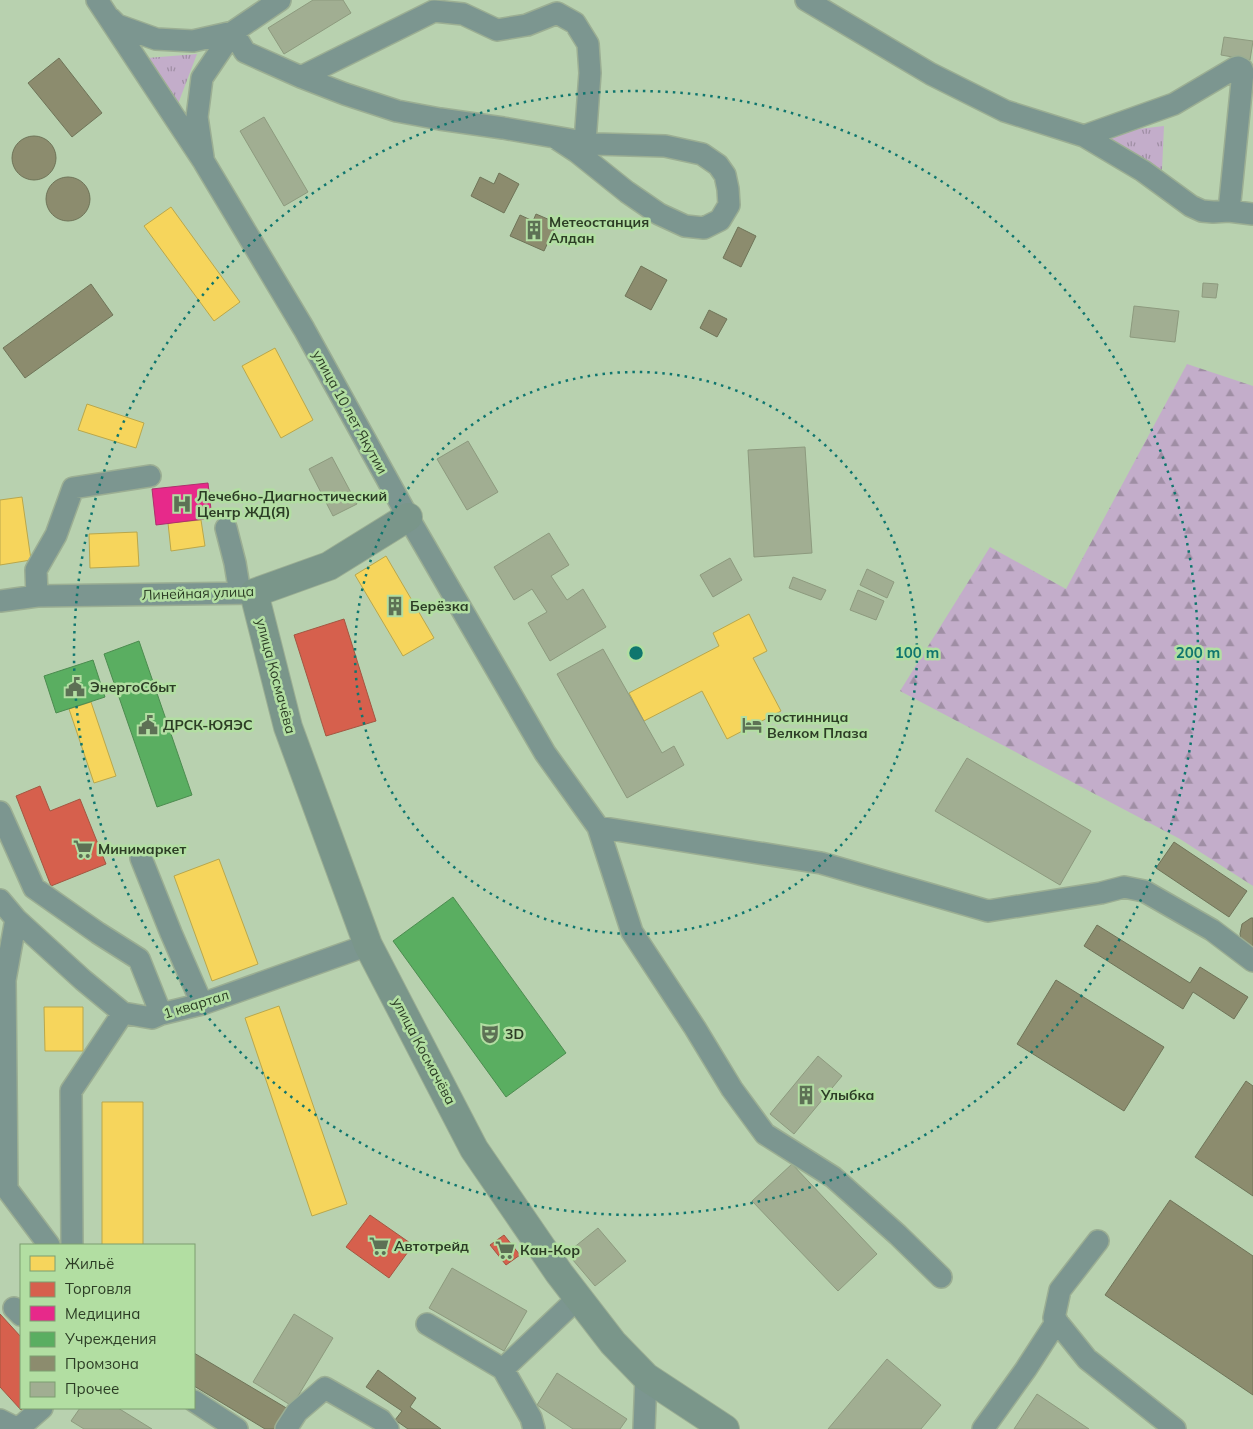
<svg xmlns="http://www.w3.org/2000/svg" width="1253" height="1429" font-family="Mulish,sans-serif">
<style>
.grass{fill:url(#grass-tufts)}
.forest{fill:url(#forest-firs)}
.homes{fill:#f6d55c;stroke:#b9a74c}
.shops{fill:#d6604d;stroke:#a35641}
.health{fill:#e7298a;stroke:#af2f6c}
.public{fill:#5aae61;stroke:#4c8c4f}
.industry{fill:#8c8c6e;stroke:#6f7458}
.building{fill:#a1ae92;stroke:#8d9a7e}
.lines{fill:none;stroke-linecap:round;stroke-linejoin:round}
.minor-casing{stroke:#9bae93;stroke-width:24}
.major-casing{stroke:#9bae93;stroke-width:30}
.minor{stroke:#7c9690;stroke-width:21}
.major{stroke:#7a968a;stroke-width:28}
.ring{fill:none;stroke:#0f766e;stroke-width:2.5;stroke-dasharray:2.5 5}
.labels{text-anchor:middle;stroke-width:5;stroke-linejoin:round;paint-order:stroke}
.poi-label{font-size:14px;font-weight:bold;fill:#2c3d25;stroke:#b2dea2;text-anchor:start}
.street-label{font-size:14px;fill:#2c3d25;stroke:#b2dea2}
.centre{fill:#0f766e;stroke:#b2dea2;stroke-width:2.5}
.ring-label{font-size:15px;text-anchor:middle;font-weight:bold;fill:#0f766e;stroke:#b2dea2;stroke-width:5;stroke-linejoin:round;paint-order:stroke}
</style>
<defs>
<pattern id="grass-tufts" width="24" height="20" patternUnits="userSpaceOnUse" patternTransform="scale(1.25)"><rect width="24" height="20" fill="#c3adca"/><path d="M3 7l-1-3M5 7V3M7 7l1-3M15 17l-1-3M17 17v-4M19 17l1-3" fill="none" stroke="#9f8ea4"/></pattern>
<pattern id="forest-firs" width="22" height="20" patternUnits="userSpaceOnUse" patternTransform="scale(1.25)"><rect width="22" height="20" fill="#c3adca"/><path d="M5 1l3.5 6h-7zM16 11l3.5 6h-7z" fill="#9f8ea4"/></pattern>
</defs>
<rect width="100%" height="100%" fill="#b8d1af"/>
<!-- grass -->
<path class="grass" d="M197 54 178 104 147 58Z
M1164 126 1162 170 1111 142 1112 132Z"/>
<!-- forest -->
<path class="forest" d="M1187 364 1253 386V886L1180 839 900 691 990 547 1066 589Z"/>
<!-- homes -->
<path class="homes" d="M171 207 240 302 214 321 144 226Z
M275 348 313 420 281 438 242 366Z
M87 404 144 423 136 448 78 430Z
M22 497 31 560 0 565V500Z
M201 520 205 546 171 551 168 523Z
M137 532 139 566 90 568 89 534Z
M386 556 434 638 403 656 355 575Z
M749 614 767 651 753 658 781 711 727 739 702 691 644 721 629 693 719 646 713 633Z
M91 702 116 776 94 783 69 709Z
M219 859 258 964 212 981 174 876Z
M279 1006 347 1204 312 1216 245 1018Z
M44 1007H83V1051H45Z
M102 1102H143V1245H102Z"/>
<!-- shops -->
<path class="shops" d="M344 619 376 721 326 736 294 635Z
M40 786 50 811 80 799 106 864 51 886 16 796Z
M370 1215 413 1245 389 1278 346 1247Z
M504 1235 520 1255 506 1265 490 1245Z
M0 1314 21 1337V1408H23L21 1410 0 1387Z"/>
<!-- health -->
<path class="health" d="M208 483 212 518 156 525 152 489Z"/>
<!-- public -->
<path class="public" d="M139 641 192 795 157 807 104 654Z
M93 660 105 697 56 713 44 676Z
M453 897 566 1053 506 1097 393 941Z"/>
<!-- industry -->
<path class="industry" d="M59 58 102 113 72 137 28 83Z
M12 158a22 22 0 1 1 44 0a22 22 0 1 1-44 0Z
M499 173 519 184 504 213 471 196 480 177 494 184Z
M46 199a22 22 0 1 1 44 0a22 22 0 1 1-44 0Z
M536 214 557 223 544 251 510 236 520 215 533 221Z
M738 227 756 236 741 267 723 258Z
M641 266 667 280 651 310 625 296Z
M91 284 113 315 25 378 3 348Z
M709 310 727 319 717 337 700 328Z
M1174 842 1247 891 1229 917 1156 868Z
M1251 918H1253V948L1241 939 1240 934 1242 924Z
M1097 925 1190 983 1200 967 1248 997 1234 1019 1193 992 1183 1009 1084 946Z
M1056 980 1164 1047 1124 1111 1017 1044Z
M1246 1081 1253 1086V1196L1195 1157Z
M1170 1200 1253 1256V1395L1105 1295Z
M194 1353 288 1409 276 1429H265L194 1386Z
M378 1370 416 1398 410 1407 441 1429H408L395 1420 402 1411 366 1387Z"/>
<!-- building -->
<path class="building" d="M313 0H343L351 13 284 54 268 28Z
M1224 37 1253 41 1250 60 1221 55Z
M264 117 308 192 284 206 240 131Z
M1203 283 1218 284 1216 298 1202 297Z
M1134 306 1179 311 1175 342 1130 337Z
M468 441 498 492 467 510 437 459Z
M805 447 812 553 754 557 748 450Z
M332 457 357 504 333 516 309 469Z
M549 533 569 565 551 576 567 600 583 589 606 627 550 661 528 623 547 612 532 589 514 600 494 567Z
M730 558 742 580 713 597 700 575Z
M867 569 894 582 887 598 860 585Z
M793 577 826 590 821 600 789 588Z
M858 590 884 601 876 620 850 610Z
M603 649 662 753 674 746 684 765 627 798 557 674Z
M967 758 1091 831 1060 885 935 811Z
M818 1056 842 1076 794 1134 770 1114Z
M792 1164 877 1254 838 1291 752 1201Z
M598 1228 626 1261 595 1286 567 1253Z
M452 1268 527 1311 504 1351 429 1308Z
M294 1314 333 1338 292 1406 253 1382Z
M887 1359 941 1405 921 1429H828Z
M557 1373 627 1419 620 1429H573L537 1405Z
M1037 1394 1089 1429H1014Z
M80 1408H118L152 1429H84L71 1421Z"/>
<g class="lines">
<defs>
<path id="minor" d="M97 0 204 162 304 329 408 517 545 753 598 827 632 932 695 1028 732 1089 765 1134 833 1177 898 1235 941 1277
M806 0 931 74 1005 111 1084 136
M110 18 117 25 156 39 193 41 233 32 280 0
M233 32 245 52 301 77 345 94 397 111 440 119 503 128 595 144 665 146 702 154 718 165 725 175 728 189 729 205 720 220 704 228 685 226 659 214 627 192 577 152 554 137
M1238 67 1242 69 1243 72 1229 211 1213 212 1202 211 1191 206 1143 171 1084 136 1174 104 1235 68Z
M301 77 434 11 463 14 497 30 527 25 557 13 575 23 588 44 590 73 585 142
M203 157 197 117 202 78 233 32
M1229 211 1253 214
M226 528 235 563 240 593
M37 596 36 570 56 535 73 488 150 476
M0 601 37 596 254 593
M0 812 34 888 98 933 139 959 161 1014
M598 827 821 863 988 911 1101 893 1124 887 1144 891 1212 930 1253 961
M141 858 171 933 202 1004
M0 900 16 919 83 980 123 1013 152 1018 161 1014 202 1004 368 945
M16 919 5 980 7 1189 49 1245
M1098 1241 1060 1290 1054 1318 1087 1359 1175 1429
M72 1245 71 1091 123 1013
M14 1308 21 1315
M427 1324 503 1369 578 1298
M503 1369 531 1418 534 1429
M194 1401 237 1429
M0 1420 18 1429 42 1408
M286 1429 297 1412 325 1388 381 1420 388 1429
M644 1429 646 1377
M983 1429 1026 1369 1057 1321"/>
<path id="major" d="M408 517 329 566 254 593 288 727 368 945 474 1149 559 1273 613 1343 646 1377 725 1429"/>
</defs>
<!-- minor casing -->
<use href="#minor" class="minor-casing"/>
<!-- major casing -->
<use href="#major" class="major-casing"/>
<!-- minor -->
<use href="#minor" class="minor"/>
<!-- major -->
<use href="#major" class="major"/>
</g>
<!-- distance rings -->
<g class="ring">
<circle cx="636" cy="653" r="281"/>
<circle cx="636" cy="653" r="562"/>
</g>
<!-- icons -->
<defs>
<symbol id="building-bare" viewBox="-9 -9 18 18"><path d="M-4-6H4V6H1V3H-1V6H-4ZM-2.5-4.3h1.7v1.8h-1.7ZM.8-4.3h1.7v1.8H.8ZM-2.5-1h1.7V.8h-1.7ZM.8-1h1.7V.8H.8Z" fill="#5d7155" stroke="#b2dea2" stroke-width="2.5" paint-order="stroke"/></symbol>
<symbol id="hospital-bare" viewBox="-9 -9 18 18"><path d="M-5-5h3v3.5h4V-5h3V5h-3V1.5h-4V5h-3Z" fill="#5d7155" stroke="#b2dea2" stroke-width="2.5" paint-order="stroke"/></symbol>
<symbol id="civic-bare" viewBox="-9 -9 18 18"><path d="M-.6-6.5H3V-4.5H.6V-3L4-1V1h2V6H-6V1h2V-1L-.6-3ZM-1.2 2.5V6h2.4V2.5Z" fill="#5d7155" stroke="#b2dea2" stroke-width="2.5" paint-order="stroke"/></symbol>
<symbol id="hotel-bare" viewBox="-9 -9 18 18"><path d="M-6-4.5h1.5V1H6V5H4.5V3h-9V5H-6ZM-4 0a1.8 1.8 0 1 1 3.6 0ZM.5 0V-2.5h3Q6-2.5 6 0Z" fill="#5d7155" stroke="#b2dea2" stroke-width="2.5" paint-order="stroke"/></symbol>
<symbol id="supermarket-bare" viewBox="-9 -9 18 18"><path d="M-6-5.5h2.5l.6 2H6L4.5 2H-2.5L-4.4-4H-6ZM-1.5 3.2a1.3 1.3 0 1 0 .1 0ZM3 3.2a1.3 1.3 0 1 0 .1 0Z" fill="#5d7155" stroke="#b2dea2" stroke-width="2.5" paint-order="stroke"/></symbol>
<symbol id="theatre-bare" viewBox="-9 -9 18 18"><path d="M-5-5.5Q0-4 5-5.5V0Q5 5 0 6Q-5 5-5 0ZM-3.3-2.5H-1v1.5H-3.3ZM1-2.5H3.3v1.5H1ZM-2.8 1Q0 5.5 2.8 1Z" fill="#5d7155" stroke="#b2dea2" stroke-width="2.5" paint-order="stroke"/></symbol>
</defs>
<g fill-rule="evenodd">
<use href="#building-bare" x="520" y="216" width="28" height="28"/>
<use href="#hospital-bare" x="168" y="490" width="28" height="28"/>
<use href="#building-bare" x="381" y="592" width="28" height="28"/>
<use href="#civic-bare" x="61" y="673" width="28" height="28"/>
<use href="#civic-bare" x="134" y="711" width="28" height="28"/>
<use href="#hotel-bare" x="738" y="711" width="28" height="28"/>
<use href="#supermarket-bare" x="69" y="835" width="28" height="28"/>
<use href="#theatre-bare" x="476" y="1020" width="28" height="28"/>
<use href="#building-bare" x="792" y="1081" width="28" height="28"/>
<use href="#supermarket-bare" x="365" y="1232" width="28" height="28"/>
<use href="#supermarket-bare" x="491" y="1236" width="28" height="28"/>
</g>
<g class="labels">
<!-- poi labels -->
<g class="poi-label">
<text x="549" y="227">Метеостанция<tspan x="549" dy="16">Алдан</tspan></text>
<text x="197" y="501">Лечебно-Диагностический<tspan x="197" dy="16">Центр ЖД(Я)</tspan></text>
<text x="410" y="611">Берёзка</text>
<text x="90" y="692">ЭнергоСбыт</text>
<text x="767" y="722">гостинница<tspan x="767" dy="16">Велком Плаза</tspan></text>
<text x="163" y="730">ДРСК-ЮЯЭС</text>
<text x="98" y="854">Минимаркет</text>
<text x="505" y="1039">3D</text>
<text x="821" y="1100">Улыбка</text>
<text x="394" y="1251">Автотрейд</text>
<text x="520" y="1255">Кан-Кор</text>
</g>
<!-- street labels -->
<g class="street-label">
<text transform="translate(350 412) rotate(61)" y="5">улица 10 лет Якутии</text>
<text transform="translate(198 593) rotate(-2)" y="5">Линейная улица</text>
<text transform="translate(276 676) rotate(75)" y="5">улица Космачёва</text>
<text transform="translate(196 1004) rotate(-17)" y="5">1 квартал</text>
<text transform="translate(424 1051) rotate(62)" y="5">улица Космачёва</text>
</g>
</g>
<circle cx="636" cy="653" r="8" class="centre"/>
<g class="ring-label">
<text x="917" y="658">100 m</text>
<text x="1198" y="658">200 m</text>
</g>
<!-- legend -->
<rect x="20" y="1244" width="175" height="165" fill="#b2dea2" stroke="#7c9e70"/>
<rect x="30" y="1256" width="25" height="15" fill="#f6d55c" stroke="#7c9e70"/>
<text x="65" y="1269" font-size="15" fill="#2c3d25">Жильё</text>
<rect x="30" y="1282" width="25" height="15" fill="#d6604d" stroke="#7c9e70"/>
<text x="65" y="1294" font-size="15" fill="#2c3d25">Торговля</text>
<rect x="30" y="1306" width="25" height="15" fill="#e7298a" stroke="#7c9e70"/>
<text x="65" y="1319" font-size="15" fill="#2c3d25">Медицина</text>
<rect x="30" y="1332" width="25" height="15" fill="#5aae61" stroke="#7c9e70"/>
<text x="65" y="1344" font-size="15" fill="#2c3d25">Учреждения</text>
<rect x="30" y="1356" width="25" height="15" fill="#8c8c6e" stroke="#7c9e70"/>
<text x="65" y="1369" font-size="15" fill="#2c3d25">Промзона</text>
<rect x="30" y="1382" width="25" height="15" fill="#a1ae92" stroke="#7c9e70"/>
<text x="65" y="1394" font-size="15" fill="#2c3d25">Прочее</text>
</svg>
